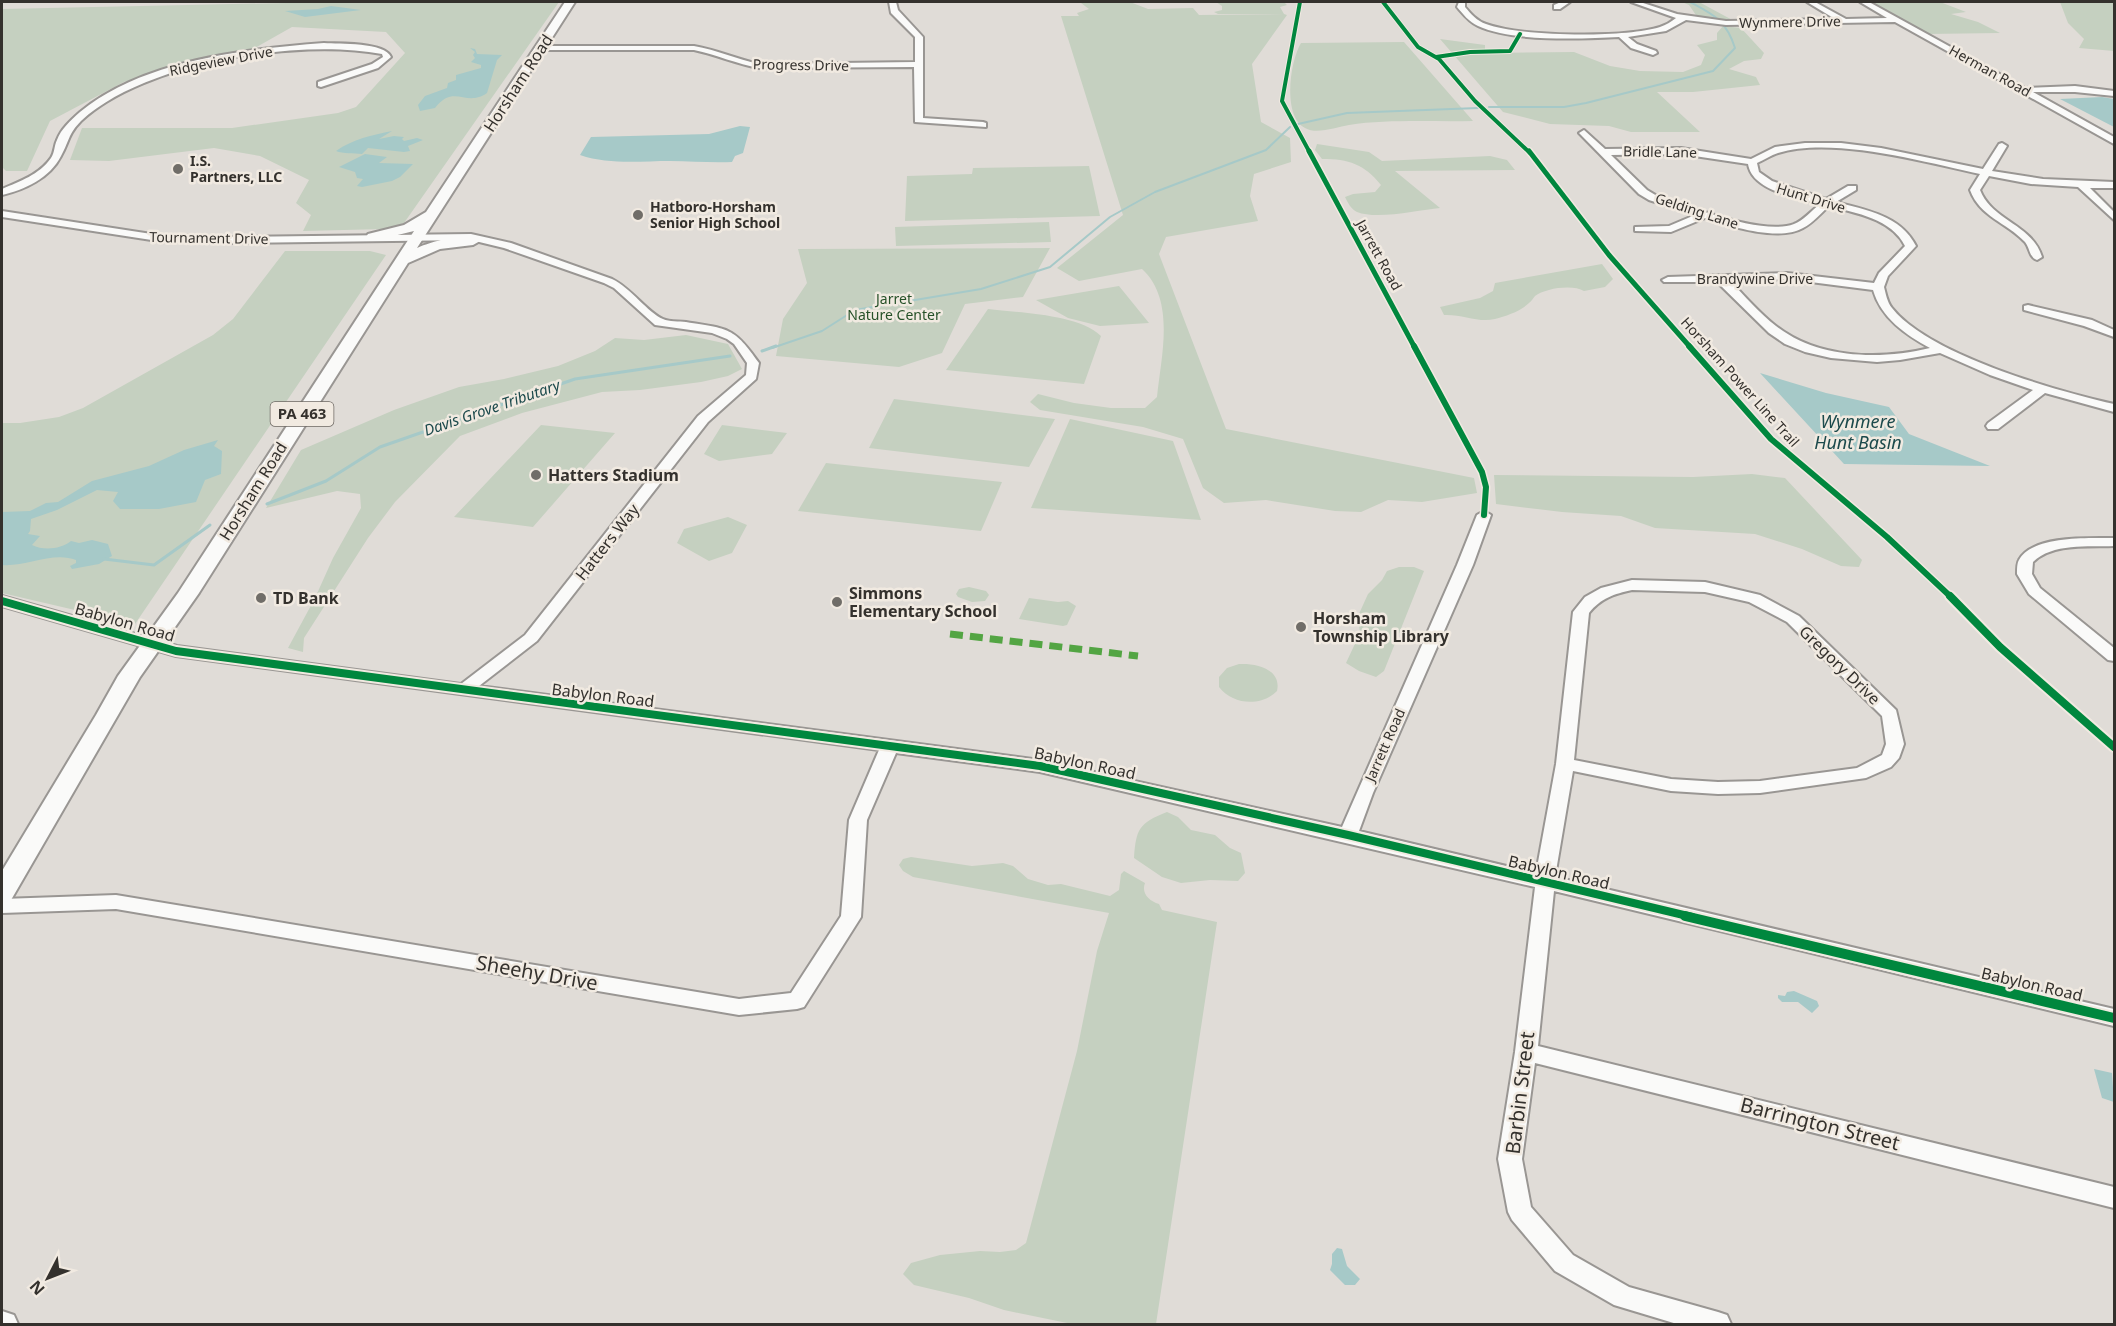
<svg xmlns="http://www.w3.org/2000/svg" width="2116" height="1326" font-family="'Noto Sans',sans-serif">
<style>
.green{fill:#c5d0c0}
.water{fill:#a6c9c8}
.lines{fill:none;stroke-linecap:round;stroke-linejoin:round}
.stream-far1{stroke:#a6c9c8;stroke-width:2}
.stream{stroke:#a6c9c8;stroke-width:3}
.minor-casing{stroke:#999693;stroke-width:4}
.major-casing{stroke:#999693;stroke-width:4}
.minor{fill:#fafaf9;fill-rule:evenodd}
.major{fill:#fafaf9;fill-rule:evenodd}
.quiet{stroke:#53a543;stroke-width:7;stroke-dasharray:13 7;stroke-linecap:butt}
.cycleway-far4-casing{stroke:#f1eae1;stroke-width:6}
.cycleway-far3-casing{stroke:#f1eae1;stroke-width:8}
.cycleway-far2-casing{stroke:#f1eae1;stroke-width:9}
.cycleway-far1-casing{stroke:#f1eae1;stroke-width:12}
.cycleway-casing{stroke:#f1eae1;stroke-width:14}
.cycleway-far4{stroke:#00873e;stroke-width:4}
.cycleway-far3{stroke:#00873e;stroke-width:5}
.cycleway-far2{stroke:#00873e;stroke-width:6}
.cycleway-far1{stroke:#00873e;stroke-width:8}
.cycleway{stroke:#00873e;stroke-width:10}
.poi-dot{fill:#706d68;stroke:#f1eae1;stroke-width:2}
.labels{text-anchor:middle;stroke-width:5;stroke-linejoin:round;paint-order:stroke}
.far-street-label{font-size:14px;fill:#34312d;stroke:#f1eae1}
.far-poi-label{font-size:14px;font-weight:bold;fill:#34312d;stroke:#f1eae1;text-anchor:start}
.far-park-label{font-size:14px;fill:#265128;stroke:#f1eae1}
.far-water-label{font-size:15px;font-style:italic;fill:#1c4a4c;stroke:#f1eae1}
.shield{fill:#f1eae1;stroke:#6d6863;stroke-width:1.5}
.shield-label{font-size:15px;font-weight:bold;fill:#34312d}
.street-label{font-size:16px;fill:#34312d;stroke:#f1eae1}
.poi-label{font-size:16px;font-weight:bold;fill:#34312d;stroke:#f1eae1;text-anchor:start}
.water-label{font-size:18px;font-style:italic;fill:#1c4a4c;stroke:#f1eae1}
.near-street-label{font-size:20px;fill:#34312d;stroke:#f1eae1}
</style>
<rect width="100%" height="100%" fill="#e0dcd7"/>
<!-- green -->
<path class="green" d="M331 2H559L404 223 385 229 303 231 311 215 296 203 309 180 260 156 214 148 109 161 70 160 82 128H232L338 113 356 107 405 53 386 32 292 27 246 53 184 64 124 82 50 121 27 171H6L2 167V9Z
M1083 2H1130L1148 9 1193 8 1199 15 1284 14H1218L1214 12 1222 10V6L1216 2H1284L1287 5 1280 7 1284 14 1287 15 1252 64 1261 122 1290 138 1291 162 1254 174 1250 196 1258 221 1166 237 1159 254 1226 429 1474 478 1477 493 1422 502 1388 500 1361 512 1335 511 1266 500 1224 503 1203 488 1183 439 1143 427 1040 410 1030 402 1038 394 1074 403 1111 408H1145L1157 397C1161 357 1176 300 1142 269L1079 281 1057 268 1123 215 1061 16H1079L1077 13 1089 9 1081 3Z
M1682 2H1699L1736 22 1698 18 1689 5Z
M1869 2H1940L1966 12 1951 14 1978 22 2000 33 1927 34Z
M2060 2H2114V51L2079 48 2084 39 2068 23Z
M1723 26 1741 28 1764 53 1761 59 1744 61 1729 69 1756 77 1760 85 1693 92H1657L1700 132H1631L1609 126 1550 124 1503 112 1440 39 1485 45V50L1492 53 1574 52 1610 66 1640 71 1683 72 1701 65 1705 55 1697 45 1717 40V33Z
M1404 42 1473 121C1432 122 1389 119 1349 125 1336 127 1317 135 1305 128 1282 116 1290 61 1301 43Z
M1317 144 1369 152 1382 161 1490 156 1507 160 1515 170 1395 171 1440 208C1419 210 1377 220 1357 212 1351 209 1348 203 1345 197L1353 194 1375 192 1381 185C1364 164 1349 159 1322 159L1315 150Z
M1089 166 1100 216 905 221 907 176 972 174 973 168Z
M1049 222 1051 242 896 246 895 227Z
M1050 248 1023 297 965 304 942 353 899 367 776 356 783 319 807 283 798 249Z
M285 251H370L386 255 135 624 2 593V423H20L59 417 83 408 213 335 233 319Z
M1602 264 1613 279 1605 287 1584 291C1573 284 1545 288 1535 296 1533 298 1532 301 1529 303 1521 311 1506 316 1495 319 1478 323 1462 314 1444 315L1440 307 1480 298 1493 291 1495 283Z
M1119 286 1149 323 1100 326 1068 318 1036 300Z
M988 309C1019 313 1078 314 1101 336L1084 384 946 370Z
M686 335 728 344 742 369 728 376 701 382 640 390 602 392 522 413 460 436 395 502 368 538 304 638 303 652 288 648 315 598 333 558 361 508 360 494 337 491 266 508 301 450 394 410 459 387 504 379 558 366 595 351 615 338 644 340Z
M894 399 1055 419 1029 467 869 448Z
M1070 419 1173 441 1201 520 1031 508Z
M541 425 615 433 533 527 454 517Z
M722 425 787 433 772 454 719 461 704 454Z
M826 463 1002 482 981 531 798 511Z
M1752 474 1785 478 1862 560 1859 567 1841 566 1802 549 1755 534 1655 528 1621 516 1562 512 1496 504 1494 475 1693 477Z
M728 517 747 525 732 553 709 561 677 543 684 529Z
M1399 567H1414L1424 571 1384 671 1376 677 1359 671 1346 663 1360 633 1358 616 1368 594 1382 580 1387 571Z
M969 587 986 591 989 595 985 601 972 602 958 597 956 594 959 589Z
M1029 598 1058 602 1068 601 1076 606 1067 625 1063 626 1019 619Z
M1239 664C1256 663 1282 669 1277 691 1261 707 1233 705 1219 687V677L1227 668Z
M1167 812 1178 817 1191 830 1215 835 1230 848 1241 853 1245 873 1238 881 1210 880 1181 883 1162 877 1134 858C1136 829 1139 823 1167 812Z
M911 857 972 866 1003 863 1013 866 1028 879 1048 885 1061 884 1110 896 1119 890 1121 874 1124 871 1145 883C1141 893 1149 901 1159 904L1162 910 1217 922 1156 1324H1072L1004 1310 969 1298 914 1285 903 1274 911 1263 940 1255 980 1251 1000 1252 1016 1250 1026 1243 1077 1051 1097 951 1109 913 913 877 903 871 899 865 903 859Z"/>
<!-- water -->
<path class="water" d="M331 6 361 10 305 17 285 11 318 9Z
M470 48 475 49 477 54 502 55 497 60 487 93C466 108 454 83 435 108L420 111 418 105 425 96 447 88 448 83 456 80V75L481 68V65L471 62 475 58 473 55 475 52Z
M2102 97 2114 99V127L2060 99Z
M740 126 750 127 743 153 735 156 732 162C711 163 691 161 670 161 641 161 609 165 580 155L591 137 709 134Z
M392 131 379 139 394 136 404 137 402 139 404 141 417 138 423 140 408 146 410 151 404 152 368 148 362 154C354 153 343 154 336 151 353 139 372 135 392 131Z
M365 154 387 157 379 163 413 164 400 177 392 181 362 187 357 186 363 179 357 178 355 172 339 167Z
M1760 373 1826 393 1889 407 1909 434 1990 466 1844 464Z
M218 440 214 446 222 451 221 474 205 480 196 502 159 509H120L113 501 118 492 97 490 57 510 31 519 30 531 28 534 40 536 32 545C44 551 61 549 71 541L79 543 92 540 108 544 112 556 99 564 72 569 70 566 76 563V560C53 551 26 567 2 565V512L30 511 46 503 58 502 92 481 149 466 184 450Z
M1794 991 1817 1001 1819 1006 1812 1013 1798 1002H1782L1778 998V995L1785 996 1787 992Z
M2094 1069 2112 1073 2114 1102 2102 1098Z
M1337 1248 1342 1249 1347 1266 1360 1279 1355 1285H1345L1330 1270 1332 1264V1254Z"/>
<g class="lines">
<!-- stream-far1 -->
<path class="stream-far1" d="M1489 107H1564L1586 103 1713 71 1735 48C1726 20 1714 15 1690 2
M1298 124 1347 113 1478 108
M772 348 822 331 855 310 981 289 1050 267 1110 217 1155 192 1266 150 1290 127"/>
<!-- stream -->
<path class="stream" d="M762 351 776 346
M267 504 326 481 380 447 575 379 730 356
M104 559 154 565 210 525"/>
<defs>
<path id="minor" d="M889 2H896L898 10 923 37V118L983 122 986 123V127L915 122 914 67 759 68C737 64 717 55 694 50H541L537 48 541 46H694C717 50 737 59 759 64L915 62V37L891 13Z
M1459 2H1465V7C1471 14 1477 21 1486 24 1522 37 1625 38 1660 27 1666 25 1671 22 1676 18L1631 2H1640L1677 14 1726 21 1835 19 1807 2H1815L1846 19 1887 18 1860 2H1869L2025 88 2075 86 2114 91V96L2075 92H2033L2114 137V144L1895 22 1726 25 1686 20 1666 31 1628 37 1637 44 1656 51 1657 53 1653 55 1631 48 1619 37C1581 39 1513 42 1478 26 1469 22 1463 14 1457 7Z
M1561 2H1570L1560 9H1554V5Z
M324 43C339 44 385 42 391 57L378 68 321 87 318 86V82L372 64 383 57 382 54C299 38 144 62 81 121 68 134 69 142 61 156 50 178 24 190 2 195V189C20 181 39 175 51 158 55 152 54 146 57 140 61 129 71 120 80 112 143 60 245 49 324 43Z
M1584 130 1605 149 1681 148 1751 159 1775 147 1805 143H1841L1881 148 1983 169 1999 144 2002 143 2007 146 1992 171 2043 179 2114 182V188H2090L2114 212V220L2078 187 2031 184 1989 176 1980 190C1992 221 2032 224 2042 257L2037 260C2029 257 2030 248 2025 242 2006 222 1980 217 1970 190L1980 174C1925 162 1832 136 1778 153 1771 155 1764 160 1757 163L1759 172 1772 181 1826 199 1848 186H1856V190L1836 202C1867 210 1901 216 1916 246L1888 276 1884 287C1886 294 1887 302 1892 308 1929 355 2057 391 2114 404V412L2045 393 1998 429H1988L1986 426 1988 423 2033 390 1990 375 1940 353 1900 360 1877 362 1831 358 1805 352 1785 344 1769 333 1717 282H1664L1662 280 1668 277 1787 273 1874 283 1879 273 1905 246C1892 219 1856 213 1829 206 1821 213 1813 223 1803 228 1778 242 1730 226 1705 218L1671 232 1635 231V227L1669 226 1695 215 1649 200 1639 194 1581 135 1579 133ZM1681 154 1748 164C1752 191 1798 198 1820 204 1812 210 1803 221 1794 224 1762 236 1689 206 1657 196L1647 190 1611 155ZM1787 279 1873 290C1881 318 1906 335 1930 348 1880 360 1818 359 1776 326 1759 313 1745 296 1730 281Z
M2 211 158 235 234 237 471 234 511 243 612 279C631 288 648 313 663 319 669 322 679 321 686 322 729 329 734 327 759 363L756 379 708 422 537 641 479 686 1040 760 1342 827 1457 565 1477 515 1484 511 1491 515 1473 565 1373 793 1359 831 1536 873 1556 764 1573 612 1585 597 1601 588 1632 580 1705 582 1760 595 1799 616 1896 710 1904 744 1899 758 1891 767 1866 778 1760 793 1718 794 1671 791 1573 771 1555 877 2114 1009V1026L1554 891 1538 1046 2114 1187V1208L1535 1063 1522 1159 1531 1207 1573 1255 1629 1287 1718 1312 1727 1315 1731 1324H1677L1614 1305 1555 1271 1512 1220 1508 1212 1498 1159 1515 1052 1535 887 1040 772 896 753 867 820 861 917 804 1007 797 1009 739 1015 116 909 2 913V899L116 895 739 999 791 993 841 916 849 820 879 750 176 656 2 606V596L177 646 461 684 525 635 698 416 746 375 747 363 734 344 727 339 712 333 655 325 614 288 604 283 504 248 471 240 234 243 158 241 2 217ZM1632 590 1705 592 1749 602 1787 622 1882 716 1886 744 1882 755 1857 768 1760 781 1718 782 1671 779 1574 760 1589 613C1601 598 1614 594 1632 590Z
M2028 305 2092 320 2114 330V337L2084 326 2024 310V306Z
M2114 538V546C2088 547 2052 543 2033 562L2032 574 2040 588 2114 648V661L2108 660 2029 594 2017 574C2017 569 2017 563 2019 560 2032 535 2090 538 2114 538Z
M2 1311 14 1315 18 1324H2Z"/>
<path id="major" d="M565 2H575L417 248C430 242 470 230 480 241L473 245 440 249 408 263 199 593 140 677 11 900 2 903V871L96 715 118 676 178 593 414 231 373 241 366 237 368 234 404 225 426 212Z"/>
</defs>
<!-- minor casing -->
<use href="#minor" class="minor-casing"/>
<!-- major casing -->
<use href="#major" class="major-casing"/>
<!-- minor -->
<use href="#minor" class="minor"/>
<!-- major -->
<use href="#major" class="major"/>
<!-- quiet -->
<path class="quiet" d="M950 634 1138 656"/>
<defs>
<path id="cycleway-far4" d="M1300 2 1282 101 1310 153
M1383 2 1418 47 1439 59 1475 101 1530 153
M1436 57 1470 52 1510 51 1520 34"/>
<path id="cycleway-far3" d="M1309 151 1415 348
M1529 151 1609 255 1691 348"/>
<path id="cycleway-far2" d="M1414 346 1482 472 1486 487 1484 515
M1689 346 1771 439 1887 537 1951 597"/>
<path id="cycleway-far1" d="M1950 596 2000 647 2114 747
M2 601 176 651 1040 766 1348 835 1692 917"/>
<path id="cycleway" d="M1685 916 2114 1018"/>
</defs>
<!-- cycleway-far4 casing -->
<use href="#cycleway-far4" class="cycleway-far4-casing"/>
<!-- cycleway-far3 casing -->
<use href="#cycleway-far3" class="cycleway-far3-casing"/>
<!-- cycleway-far2 casing -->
<use href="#cycleway-far2" class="cycleway-far2-casing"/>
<!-- cycleway-far1 casing -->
<use href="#cycleway-far1" class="cycleway-far1-casing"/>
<!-- cycleway casing -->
<use href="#cycleway" class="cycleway-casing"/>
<!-- cycleway-far4 -->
<use href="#cycleway-far4" class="cycleway-far4"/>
<!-- cycleway-far3 -->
<use href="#cycleway-far3" class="cycleway-far3"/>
<!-- cycleway-far2 -->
<use href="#cycleway-far2" class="cycleway-far2"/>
<!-- cycleway-far1 -->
<use href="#cycleway-far1" class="cycleway-far1"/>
<!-- cycleway -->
<use href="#cycleway" class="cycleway"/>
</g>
<!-- markers -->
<g class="poi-dot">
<circle cx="178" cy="169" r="6"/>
<circle cx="638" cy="215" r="6"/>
<circle cx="536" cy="475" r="6"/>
<circle cx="261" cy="598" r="6"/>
<circle cx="837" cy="602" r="6"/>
<circle cx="1301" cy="627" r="6"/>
</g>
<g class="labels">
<!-- far-street labels -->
<g class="far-street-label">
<text transform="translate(1790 22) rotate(-1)" y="5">Wynmere Drive</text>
<text transform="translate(221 61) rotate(-11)" y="5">Ridgeview Drive</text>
<text transform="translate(801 65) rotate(1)" y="5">Progress Drive</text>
<text transform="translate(1990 71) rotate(29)" y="5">Herman Road</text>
<text transform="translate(1660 152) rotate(1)" y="5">Bridle Lane</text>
<text transform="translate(1811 198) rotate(17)" y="5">Hunt Drive</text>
<text transform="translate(1697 211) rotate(18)" y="5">Gelding Lane</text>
<text transform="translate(209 238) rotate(1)" y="5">Tournament Drive</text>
<text transform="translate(1379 255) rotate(61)" y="5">Jarrett Road</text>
<text x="1755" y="284">Brandywine Drive</text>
<text transform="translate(1740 382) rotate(48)" y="5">Horsham Power Line Trail</text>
<text transform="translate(1385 745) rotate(-66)" y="5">Jarrett Road</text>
</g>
<!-- far-poi labels -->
<g class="far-poi-label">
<text x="190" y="166">I.S.<tspan x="190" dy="16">Partners, LLC</tspan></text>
<text x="650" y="212">Hatboro-Horsham<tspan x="650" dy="16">Senior High School</tspan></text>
</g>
<!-- far-park labels -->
<g class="far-park-label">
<text x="894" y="304">Jarret<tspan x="894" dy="16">Nature Center</tspan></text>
</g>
<!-- far-water labels -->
<g class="far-water-label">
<text transform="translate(492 408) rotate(-19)" y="5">Davis Grove Tributary</text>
</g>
<!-- shield labels -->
<rect class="shield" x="270.5" y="402" width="63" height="24" rx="4.5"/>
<g class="shield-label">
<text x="302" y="419">PA 463</text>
</g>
<!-- street labels -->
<g class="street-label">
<text transform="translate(518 83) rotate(-57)" y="6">Horsham Road</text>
<text transform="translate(253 491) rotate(-58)" y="6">Horsham Road</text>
<text transform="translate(607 542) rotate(-52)" y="6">Hatters Way</text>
<text transform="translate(125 622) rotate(16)" y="6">Babylon Road</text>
<text transform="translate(1840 665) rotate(44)" y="6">Gregory Drive</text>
<text transform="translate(603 695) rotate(7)" y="6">Babylon Road</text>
<text transform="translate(1085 763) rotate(12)" y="6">Babylon Road</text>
<text transform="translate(1559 872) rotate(13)" y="6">Babylon Road</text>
<text transform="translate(2032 984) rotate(13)" y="6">Babylon Road</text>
</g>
<!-- poi labels -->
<g class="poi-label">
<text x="548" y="481">Hatters Stadium</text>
<text x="849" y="599">Simmons<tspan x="849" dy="18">Elementary School</tspan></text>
<text x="273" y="604">TD Bank</text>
<text x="1313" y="624">Horsham<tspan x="1313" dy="18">Township Library</tspan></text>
</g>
<!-- water labels -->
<g class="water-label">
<text x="1858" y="428">Wynmere<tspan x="1858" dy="21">Hunt Basin</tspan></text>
</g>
<!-- near-street labels -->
<g class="near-street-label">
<text transform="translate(537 973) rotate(10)" y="7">Sheehy Drive</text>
<text transform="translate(1520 1093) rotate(-83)" y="7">Barbin Street</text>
<text transform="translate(1820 1124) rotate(14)" y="7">Barrington Street</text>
</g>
</g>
<!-- border -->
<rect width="2116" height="1326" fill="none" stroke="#34312d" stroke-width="6"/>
<!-- north arrow -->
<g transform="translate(48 1278) rotate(228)" stroke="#f1eae1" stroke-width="4.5" paint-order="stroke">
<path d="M0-4.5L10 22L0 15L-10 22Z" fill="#34312d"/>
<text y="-9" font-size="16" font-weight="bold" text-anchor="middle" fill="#34312d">N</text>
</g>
</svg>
